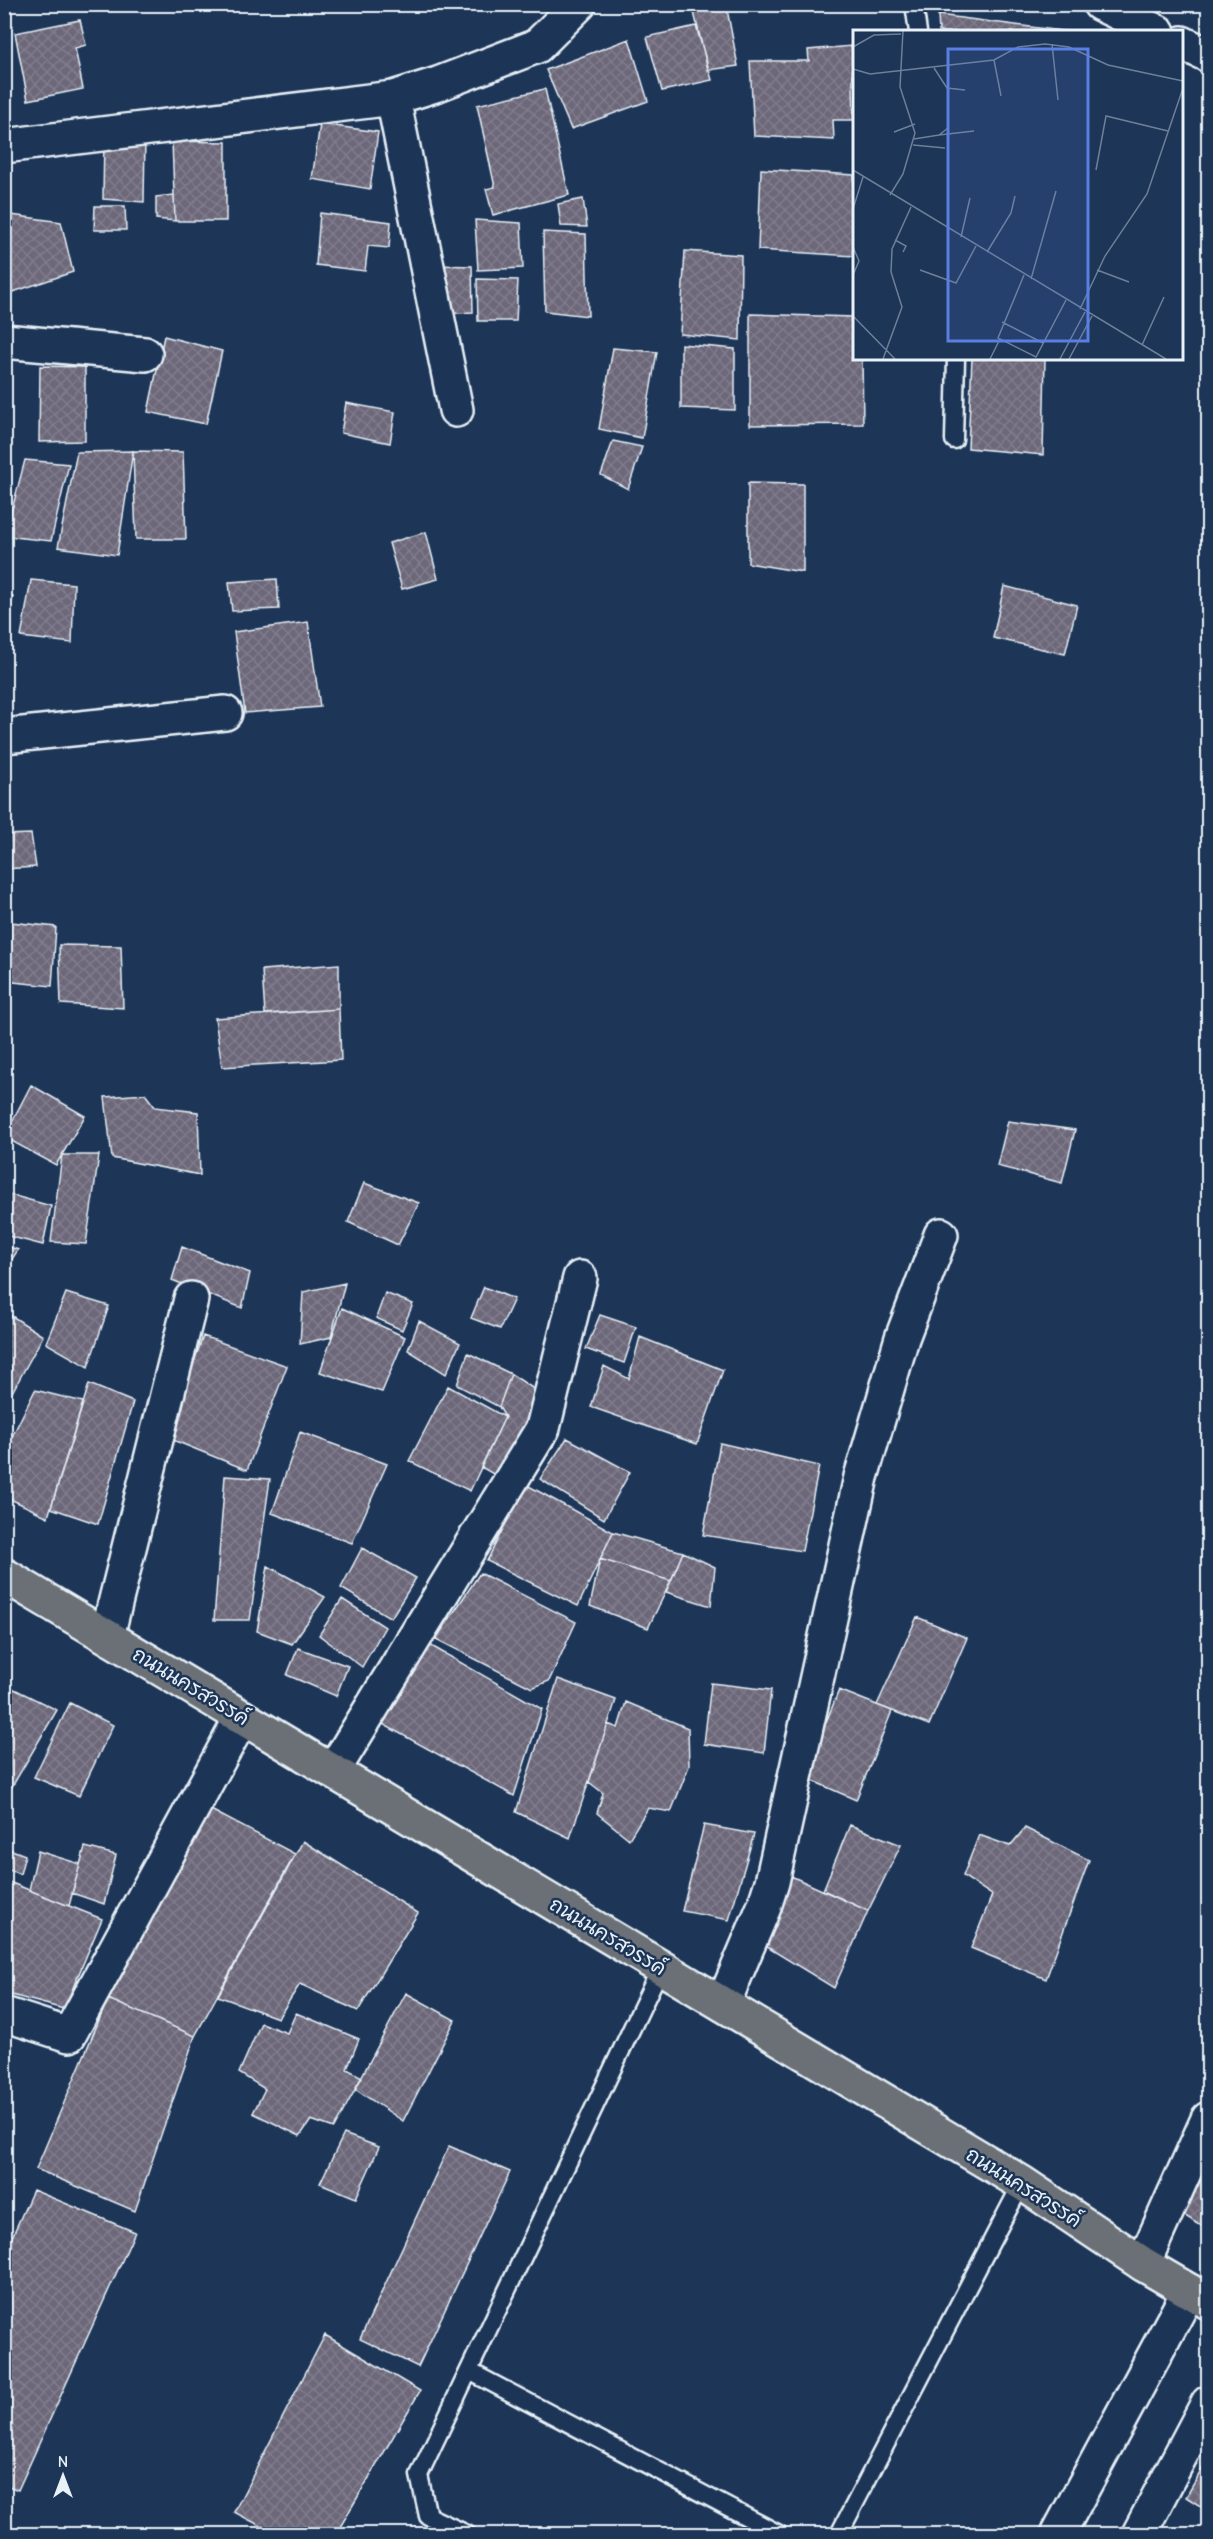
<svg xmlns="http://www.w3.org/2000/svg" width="1213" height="2539" font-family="'Comic Neue','Playpen Sans Thai',sans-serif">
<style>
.building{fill:url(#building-cross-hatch);stroke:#e8f1f8;stroke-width:1.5}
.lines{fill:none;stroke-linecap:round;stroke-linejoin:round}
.service-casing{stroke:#e8f1f8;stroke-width:21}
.minor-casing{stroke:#e8f1f8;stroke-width:38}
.primary-casing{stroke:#e8f1f8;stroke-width:38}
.service{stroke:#1d3557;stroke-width:16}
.minor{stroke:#1d3557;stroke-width:33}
.primary{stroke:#6a7074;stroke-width:33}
.labels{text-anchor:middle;stroke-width:5;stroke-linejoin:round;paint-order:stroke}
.street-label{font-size:20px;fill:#e8f1f8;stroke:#1d3557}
.inset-road{fill:none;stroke:#6e8097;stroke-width:1.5}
.view{fill:#5a7fe2;fill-opacity:0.15;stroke:#5a7fe2;stroke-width:3}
.inset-edge{fill:none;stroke:#e8f1f8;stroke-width:3}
</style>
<defs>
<pattern id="building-cross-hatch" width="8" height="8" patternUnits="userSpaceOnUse" patternTransform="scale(1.5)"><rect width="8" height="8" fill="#6c6779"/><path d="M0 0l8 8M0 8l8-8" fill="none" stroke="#817d8d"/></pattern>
</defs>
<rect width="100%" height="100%" fill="#1d3557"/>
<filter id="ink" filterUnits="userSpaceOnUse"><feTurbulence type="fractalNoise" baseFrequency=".0167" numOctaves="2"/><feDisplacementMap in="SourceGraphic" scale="12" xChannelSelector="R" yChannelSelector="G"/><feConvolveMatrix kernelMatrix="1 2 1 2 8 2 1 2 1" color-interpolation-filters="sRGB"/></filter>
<g filter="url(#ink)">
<!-- building -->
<path class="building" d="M692 4H726L738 66 708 70Z
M938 15 1070 32H939Z
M80 20 86 45 75 48 83 89 28 100 15 33Z
M696 26 712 80 662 91 647 37Z
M629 39 648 101 571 129 546 70Z
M852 46 854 120H833L834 140 754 136 750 61H809L808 50Z
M545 89 569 195 493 215 486 189 495 187 477 105Z
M320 124 378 132 370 189 312 179Z
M104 137 145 138 144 202 103 199Z
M172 141 226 142V221H175Z
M761 169 854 175V256L758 250Z
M174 195 175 221 156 219V197Z
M583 199 587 227 561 226 558 204Z
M95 206H125L126 230H94Z
M320 213 391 222 389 248 368 246 365 271 316 265Z
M11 215 61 222 73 272 4 295V216Z
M475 220 521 223 523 268 478 270Z
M543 232 586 234 588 316 545 311Z
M685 251 741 255 740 340 680 334Z
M434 265 472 266 473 312 443 314Z
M477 279 518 280 516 321H478Z
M750 314 854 317V358H862L863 424 750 425Z
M164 336 222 351 206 424 148 412Z
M681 344 735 349V410L681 408Z
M613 348 657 352 642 438 599 429Z
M972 358H1045L1043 455 968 448Z
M40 366 85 367V441L39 442Z
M346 403 395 412 390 443 341 433Z
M613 441 642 447 628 489 601 475Z
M133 451 183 452 186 539H136Z
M133 451 117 555 58 547 77 452Z
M25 460 69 464 51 541 5 536Z
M748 483 803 484V572L748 563Z
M426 532 438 579 402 589 389 543Z
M277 579 279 609 232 611 229 582Z
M31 580 74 584 72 643 21 637Z
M1004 586 1077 605 1065 654 993 638Z
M4 594 13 596 4 634Z
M308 622 320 707 245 713 234 632Z
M31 834 36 867 4 869V835Z
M4 906 11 907V922L56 927 52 986 4 981Z
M59 945 121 946 123 1008 61 1004Z
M339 964V1009L265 1014 262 970Z
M339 1009 341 1060 222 1067 215 1018Z
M31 1085 85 1116 56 1165 4 1137Z
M145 1094 155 1107 198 1112 200 1175 112 1158 105 1097Z
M1008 1121 1075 1130 1062 1183 997 1166Z
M62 1155H99L86 1244 51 1242Z
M364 1183 419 1203 398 1245 348 1222Z
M4 1193 51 1206 43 1245 4 1235Z
M4 1245 18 1250 4 1271Z
M182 1247 250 1273 242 1308 172 1280Z
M345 1283 331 1337 300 1344 303 1292Z
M484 1287 514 1299 500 1329 471 1318Z
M66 1293 109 1306 88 1367 46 1343Z
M385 1293 413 1304 402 1330 376 1318Z
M342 1308 405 1337 382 1392 320 1372Z
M4 1311 43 1336 4 1407Z
M600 1315 636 1327 624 1363 586 1349Z
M419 1321 460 1343 446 1374 408 1350Z
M203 1336 287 1366 247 1470 168 1438Z
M640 1337 723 1370 697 1444 591 1407 604 1366 629 1379Z
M468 1353 511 1374 499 1407 457 1385Z
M511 1374 543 1395 502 1479 481 1467 505 1417 499 1407Z
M89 1384 133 1402 98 1524 51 1508Z
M448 1386 505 1417 470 1491 409 1461Z
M35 1390 83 1402 48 1517 4 1496V1453Z
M300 1432 387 1464 352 1543 272 1513Z
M567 1438 630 1472 604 1519 540 1479Z
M720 1443 819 1466 802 1551 703 1535Z
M225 1476 270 1479 250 1620H214Z
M525 1484 613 1532 578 1606 487 1561Z
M613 1532 683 1552 671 1581 600 1559Z
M362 1548 416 1578 391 1618 341 1588Z
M683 1552 715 1567 711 1606 666 1592Z
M600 1559 671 1581 648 1628 590 1606Z
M268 1566 325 1597 292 1644 257 1631Z
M480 1573 576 1622 549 1681 532 1688 436 1639Z
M342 1599 385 1627 362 1667 319 1635Z
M917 1617 967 1638 929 1725 877 1705Z
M428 1644 542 1709 514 1796 379 1722Z
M298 1648 348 1666 336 1696 287 1675Z
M558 1679 616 1700 570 1838 516 1812Z
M711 1683 771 1690 764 1753 704 1744Z
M4 1684 57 1710 10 1790 4 1787Z
M839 1690 892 1711 856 1800 804 1777Z
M626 1702 688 1728 689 1766 671 1812 648 1808 629 1839 597 1813 603 1793 589 1782 608 1724 618 1728Z
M70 1703 113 1725 79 1796 34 1777Z
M209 1809 295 1854 195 2036 108 1999Z
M704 1825 754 1834 729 1920 682 1911Z
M850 1825 901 1845 868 1911 823 1890Z
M1025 1828 1089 1860 1046 1979 971 1948 992 1895 963 1876 979 1835 1010 1846Z
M303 1841 418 1913 358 2011 300 1984 278 2018 218 1996Z
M4 1847 25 1855 20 1874 4 1868Z
M85 1847 116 1855 104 1904 72 1893Z
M38 1851 80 1864 69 1906 29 1890Z
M791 1876 868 1911 834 1988 767 1947Z
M4 1880 102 1919 64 2009 4 1993Z
M406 1993 455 2020 403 2121 355 2089Z
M108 1999 195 2036 135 2211 36 2169Z
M296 2013 359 2039 347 2069 362 2077 334 2128 311 2120 300 2136 253 2113 265 2089 239 2073 261 2023 287 2033Z
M344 2134 379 2147 356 2198 320 2183Z
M449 2146 510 2172 418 2367 360 2339Z
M1207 2166 1208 2167V2230L1177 2211Z
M33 2190 135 2232 18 2490 4 2484V2255Z
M325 2335 420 2391 336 2534H276L234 2512Z
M1208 2459V2511L1186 2497Z"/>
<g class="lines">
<defs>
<path id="service" d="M914 4 918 32
M954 440 956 358
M469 2371 779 2534
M467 2534 428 2516 419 2475 661 1967
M839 2534 1022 2183"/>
<path id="minor" d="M1100 4 1158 32
M1182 43 1208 55
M393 98 456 410
M4 146 393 98 438 84 537 46 579 4
M4 341 145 354
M4 736 225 713
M107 1636 191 1299
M333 1771 543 1428 580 1278
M723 2004 764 1907 772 1882 861 1477 902 1338 941 1235
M4 2014 69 2035 242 1717
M1143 2264 1208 2119
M1058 2534 1189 2291
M1139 2534 1208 2403"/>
<path id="primary" d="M4 1575 1022 2183 1143 2264 1208 2302"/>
</defs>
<!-- service casing -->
<use href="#service" class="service-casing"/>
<!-- minor casing -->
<use href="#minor" class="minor-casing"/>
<!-- primary casing -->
<use href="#primary" class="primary-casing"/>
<!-- service -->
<use href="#service" class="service"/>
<!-- minor -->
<use href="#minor" class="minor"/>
<!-- primary -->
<use href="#primary" class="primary"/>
</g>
</g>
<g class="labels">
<!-- street labels -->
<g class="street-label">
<text transform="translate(191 1686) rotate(31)" y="7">ถนนนครสวรรค์</text>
<text transform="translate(608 1936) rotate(31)" y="7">ถนนนครสวรรค์</text>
<text transform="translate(1024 2187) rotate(32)" y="7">ถนนนครสวรรค์</text>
</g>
</g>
<!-- overview -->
<g transform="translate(853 30)">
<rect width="330" height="330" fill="#1d3557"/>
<path class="inset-road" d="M199 14 205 70M0 17 21 5 48 4M141 30 148 66M81 38 94 58 112 60M0 39 17 44 141 30 165 17 192 14 216 17 255 35 330 51M41 102 62 94M86 105 121 101M61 109 86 105 95 98M60 115 92 118M0 140 313 329M243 140 253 86 315 101M37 165 50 144 62 103 47 57 50 1M0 179 10 147M0 192V217L6 231 0 245M108 207 117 168M42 210 53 216 50 222M134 222 158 183 162 166M67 240 103 253 123 216M244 240 276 252M171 245 145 308 183 327 213 270M178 249 203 161M227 279 252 226 294 164 330 58M0 286 42 329M149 292 190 313M289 315 311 267M30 329 49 277 38 242 39 219 58 177M137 329 147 309M207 329 232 282M216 329 239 286"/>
<path class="view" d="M95 19H235V311H95Z"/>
<rect width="330" height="330" class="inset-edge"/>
</g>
<!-- margin -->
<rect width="1213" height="2539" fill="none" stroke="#1d3557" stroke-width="24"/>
<rect x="12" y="12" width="1189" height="2515" fill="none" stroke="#e8f1f8" stroke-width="2" filter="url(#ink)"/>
<!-- north arrow -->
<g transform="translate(63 2476)" stroke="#1d3557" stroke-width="4.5" paint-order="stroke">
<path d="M0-4.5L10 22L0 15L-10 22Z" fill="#e8f1f8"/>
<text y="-9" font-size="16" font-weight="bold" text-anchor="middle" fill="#e8f1f8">N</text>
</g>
</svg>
